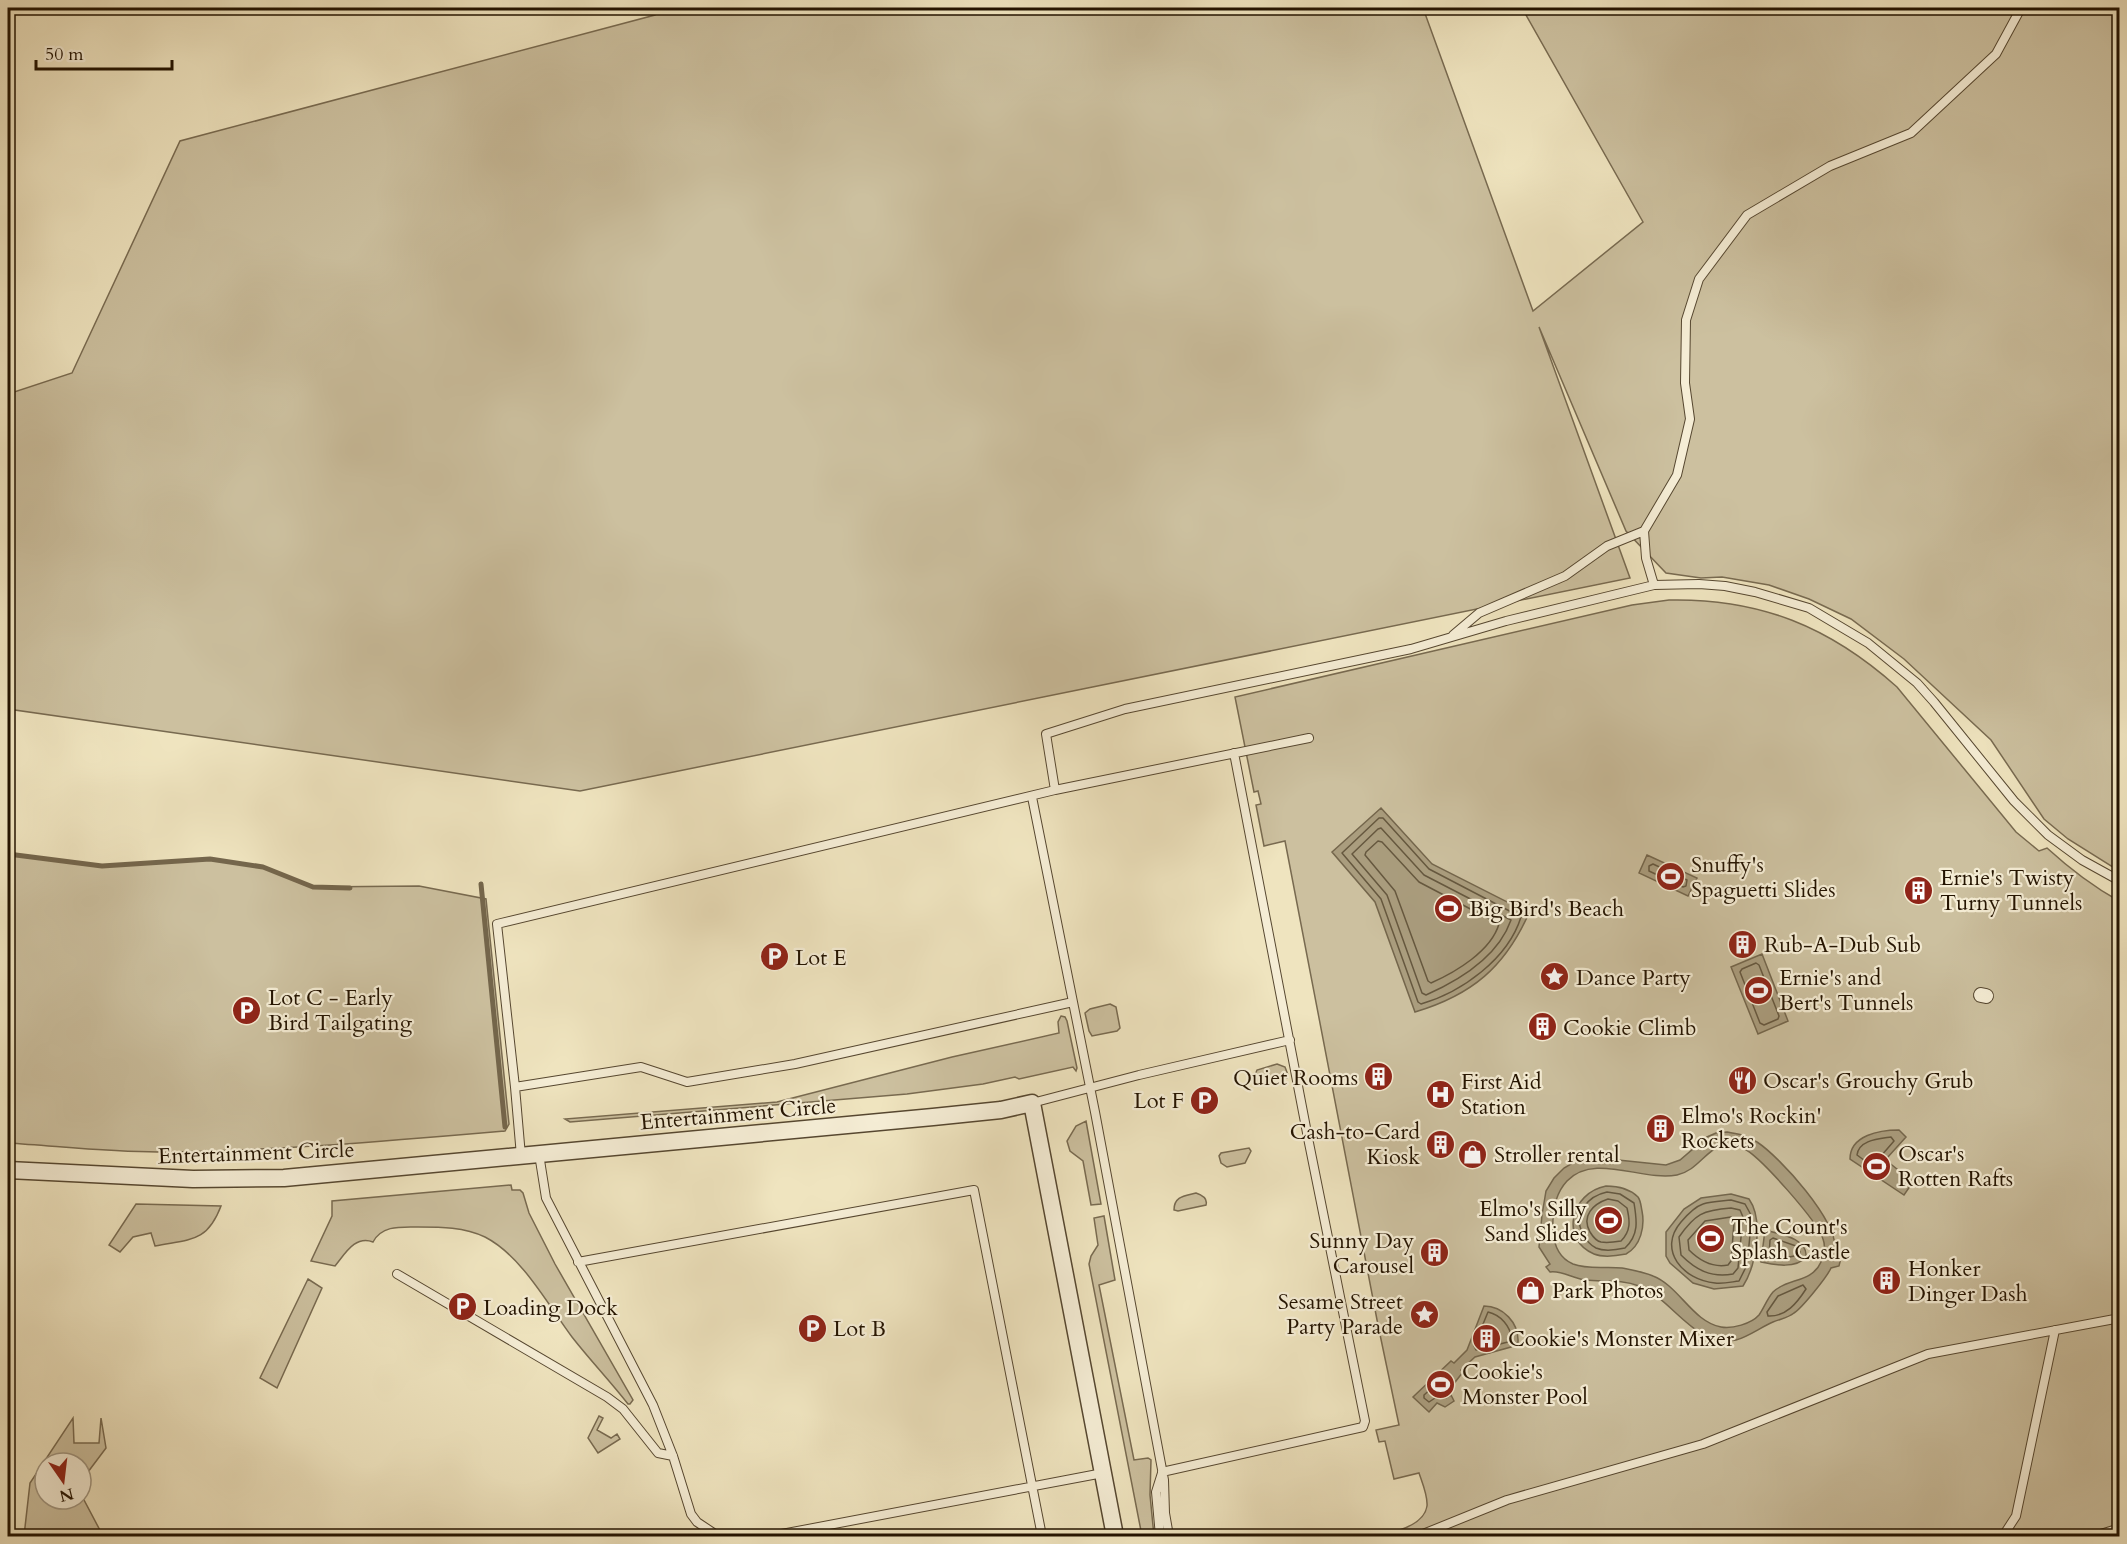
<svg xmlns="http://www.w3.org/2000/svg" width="2127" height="1544" font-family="Cardo,serif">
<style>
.green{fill:#ccc09f;stroke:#786a50;stroke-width:1.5;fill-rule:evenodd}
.water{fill:#aa9d7e;stroke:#74664c;stroke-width:1.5;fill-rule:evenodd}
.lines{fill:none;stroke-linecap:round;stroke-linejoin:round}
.shore{stroke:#66583f;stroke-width:1.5}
.stream{stroke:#74664c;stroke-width:5}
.service-casing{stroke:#564730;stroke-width:10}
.pedestrian-casing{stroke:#564730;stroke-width:16}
.minor-casing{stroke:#564730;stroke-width:19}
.service{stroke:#f5edd5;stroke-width:8}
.pedestrian{stroke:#f5edd5;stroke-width:14}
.minor{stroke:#f5edd5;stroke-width:16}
.labels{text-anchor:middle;stroke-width:4.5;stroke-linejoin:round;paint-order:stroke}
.poi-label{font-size:22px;fill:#231300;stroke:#f5edd5;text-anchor:start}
.street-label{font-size:22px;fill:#231300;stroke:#f5edd5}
</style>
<rect width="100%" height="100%" fill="#efe4bf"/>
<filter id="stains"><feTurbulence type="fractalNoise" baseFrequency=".00333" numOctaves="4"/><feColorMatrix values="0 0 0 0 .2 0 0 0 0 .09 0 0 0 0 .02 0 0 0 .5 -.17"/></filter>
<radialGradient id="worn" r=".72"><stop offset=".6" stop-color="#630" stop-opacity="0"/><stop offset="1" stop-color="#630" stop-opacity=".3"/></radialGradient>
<!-- green -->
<path class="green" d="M660 8H1423L1533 311 1643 222 1522 8H2119V871L2068 839 2044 819 1991 740 1904 659 1851 619 1809 599 1769 585 1722 577 1701 578 1666 573 1626 531 1539 327 1630 578 580 791 8 709V394L72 373 180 141 655 15Z
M1669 600C1760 598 1830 627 1897 687L2016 832 2039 851 2047 848C2070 869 2092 886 2119 901V1536H1376C1393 1533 1424 1526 1427 1506 1428 1496 1422 1482 1419 1473L1394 1479 1385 1441 1379 1442 1376 1430 1399 1425 1378 1325 1285 841 1264 846 1256 805 1261 804 1258 791 1254 792 1235 697 1632 605Z
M8 854 103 866 210 859 263 867 313 887 419 886 486 899 509 1124 505 1131C389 1141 274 1151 158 1152 108 1152 57 1146 8 1143Z
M1110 1004 1116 1007 1120 1028 1117 1031 1092 1036 1089 1031 1085 1013 1090 1009Z
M1061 1016 1065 1017 1067 1021 1077 1068 1076 1071 1073 1067 1019 1079 1015 1077 983 1084 907 1094 570 1122 565 1119 777 1102 952 1057 1059 1033 1058 1022Z
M1277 1064 1285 1067 1288 1075 1287 1078 1257 1083 1255 1075 1257 1070Z
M1086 1121 1101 1204 1091 1205 1083 1161 1070 1151 1067 1141 1076 1126Z
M1249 1148 1251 1151 1245 1163 1227 1167 1221 1163 1219 1156 1221 1153Z
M511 1185 512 1190H520L523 1193 529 1213 555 1264 633 1400 630 1404H628C610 1381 590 1360 572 1337 548 1305 522 1256 485 1237 464 1227 441 1227 418 1227 401 1227 382 1225 373 1242 355 1235 345 1254 335 1266L311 1261 332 1216V1201Z
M1196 1193C1202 1195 1208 1198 1206 1205L1178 1211 1174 1210C1174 1196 1185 1196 1196 1193Z
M136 1204 221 1206C207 1243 190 1239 155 1246L151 1233 133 1237 120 1252 109 1245Z
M1104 1216 1115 1280 1099 1285 1134 1460 1148 1458 1151 1460 1150 1495 1154 1536H1142L1089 1264 1091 1256 1098 1245 1094 1218Z
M308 1279 322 1288 277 1388 260 1378Z
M599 1416 603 1418 597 1430 611 1438 617 1434 620 1439 598 1453 588 1438Z
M73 1418 74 1443H99L101 1418 106 1448 85 1476 89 1488 83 1498 103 1536H24L30 1483ZM45 1463H81V1499H45Z"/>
<!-- water -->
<path class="water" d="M1381 808 1432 864 1529 913C1505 967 1472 995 1415 1012L1375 902 1332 852Z
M1647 855 1697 878 1688 896 1639 873Z
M1762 954 1788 1021 1758 1034 1731 967Z
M1899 1130 1906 1137 1887 1158V1161L1913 1182 1904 1195 1850 1159C1850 1135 1880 1130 1899 1130Z
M1727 1132C1738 1134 1748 1135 1757 1142 1780 1157 1838 1221 1835 1250L1842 1254 1839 1266 1831 1268C1827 1277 1802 1308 1794 1313 1788 1318 1780 1319 1773 1322 1761 1327 1748 1337 1736 1340 1695 1349 1673 1299 1639 1286 1621 1279 1603 1282 1585 1280 1572 1278 1561 1270 1550 1272L1546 1267 1550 1264 1539 1247 1542 1215 1546 1191 1554 1178 1564 1168 1576 1161 1599 1155 1618 1160 1666 1165 1680 1160 1707 1137 1716 1133ZM1721 1145C1728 1145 1736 1145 1743 1148 1760 1156 1818 1222 1823 1239 1826 1247 1824 1255 1821 1262 1812 1283 1787 1278 1773 1292 1767 1299 1764 1308 1759 1315 1751 1324 1732 1329 1721 1327 1693 1322 1679 1286 1653 1276 1644 1272 1632 1270 1622 1268 1606 1266 1589 1270 1573 1264 1559 1258 1554 1246 1553 1231 1552 1213 1554 1195 1567 1181 1594 1152 1643 1182 1677 1175 1696 1171 1704 1153 1721 1145Z
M1606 1186C1617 1186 1630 1189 1638 1197 1641 1201 1641 1207 1642 1211 1645 1226 1641 1246 1626 1254 1616 1256 1604 1258 1594 1254 1560 1240 1570 1193 1606 1186Z
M1731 1194 1749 1199C1764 1220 1756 1266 1743 1286L1714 1289 1693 1283 1670 1263 1666 1256V1232L1684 1209 1701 1198Z
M1765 1230C1779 1234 1808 1238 1806 1257 1796 1269 1775 1265 1761 1262Z
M1484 1306C1503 1306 1519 1323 1518 1342L1511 1347 1475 1357 1461 1370 1463 1372 1445 1395 1446 1398 1451 1395 1454 1401 1445 1407 1437 1403 1429 1412 1413 1397 1451 1361 1454 1363 1467 1350Z"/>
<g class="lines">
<!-- shore -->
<path class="shore" d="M1379 818H1383L1429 869 1521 917C1508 959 1462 992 1421 1004L1418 1002 1381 899 1342 853Z
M1381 828 1424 875 1511 920C1498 957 1460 980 1426 995L1422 993 1387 895 1352 854 1378 829Z
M1378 841 1382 842 1419 882 1499 924C1491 951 1456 972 1431 983L1428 981 1395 891 1365 855 1366 852Z
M1653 864 1687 880 1686 886 1683 887 1649 871V866Z
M1756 963 1759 965 1779 1016 1778 1019 1764 1025 1760 1023 1740 972 1742 969Z
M1891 1137 1894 1141 1881 1156 1884 1168 1882 1171H1879L1857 1155C1859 1140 1878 1139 1891 1137Z
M1607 1192 1620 1194 1634 1203C1637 1221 1639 1235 1625 1248 1616 1250 1605 1252 1596 1248 1590 1245 1586 1240 1583 1234 1572 1214 1588 1196 1607 1192Z
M1608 1199 1618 1201 1627 1208C1630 1221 1631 1231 1621 1241 1615 1242 1607 1243 1601 1242 1596 1241 1593 1237 1590 1232 1581 1216 1593 1204 1608 1199Z
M1731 1200 1745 1204 1751 1215V1225L1747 1265 1739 1281C1731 1282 1723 1284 1715 1283 1683 1280 1657 1250 1681 1222 1687 1215 1694 1207 1703 1204 1711 1201 1722 1201 1731 1200Z
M1731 1208 1740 1210 1743 1217 1738 1268 1733 1274C1711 1278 1696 1270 1681 1255L1679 1237C1695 1214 1703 1210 1731 1208Z
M1596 1221a13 13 0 1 1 26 0a13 13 0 1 1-26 0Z
M1731 1217 1734 1219V1223L1731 1261 1728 1265C1712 1268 1700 1261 1689 1250L1688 1240 1705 1221Z
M1773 1238 1796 1246 1800 1252V1255L1778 1259 1769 1257 1770 1240Z
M1803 1285 1806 1289C1797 1303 1786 1317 1768 1316L1767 1312 1778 1296Z
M1488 1312C1501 1315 1510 1326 1512 1339L1508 1342 1476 1350 1474 1346Z
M1448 1374 1450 1379 1438 1396 1429 1402 1424 1398V1395Z"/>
<!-- stream -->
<path class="stream" d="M8 854 102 866 210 859 263 867 313 887 350 888
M481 884 505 1127"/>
<defs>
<path id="service" d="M1644 531 1646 558 1654 585
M1453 635 1479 613 1565 576 1607 546 1644 531 1677 475 1690 419 1685 383 1686 320 1699 279 1747 215 1830 166 1911 133 1996 54 2021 8
M1055 790 1046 734 1125 709 1411 649 1506 621 1654 585 1699 584 1725 586 1755 592 1809 608 1868 643 1917 683 1934 702 2014 801 2048 835 2082 860 2120 881
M1032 797 1095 1112 1164 1480 1165 1513 1169 1536
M1073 1002 795 1064 687 1082 641 1067 515 1087 497 924 1055 790 1309 738
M515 1087 521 1156
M1032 1103 1139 1075 1290 1040
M539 1154 546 1198 653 1405 673 1456 691 1514 697 1522 718 1536
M578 1262 974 1190 1042 1536
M397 1274 607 1397 623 1409 658 1453 673 1456
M1162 1472 1363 1427 1365 1421 1308 1138 1234 753
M771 1536 1103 1473
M1160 1536 1156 1492 1162 1473
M1418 1536 1507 1500 1703 1444 1928 1354 2120 1318
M2003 1536 2016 1516 2055 1330
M2094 1536 2120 1528"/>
<path id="pedestrian" d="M1981 995 1986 996"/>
<path id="minor" d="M8 1170 193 1179 284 1178 933 1117 1001 1110 1032 1103 1115 1536"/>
</defs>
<!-- service casing -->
<use href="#service" class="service-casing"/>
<!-- pedestrian casing -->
<use href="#pedestrian" class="pedestrian-casing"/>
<!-- minor casing -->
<use href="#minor" class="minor-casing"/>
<!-- service -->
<use href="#service" class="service"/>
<!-- pedestrian -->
<use href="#pedestrian" class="pedestrian"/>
<!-- minor -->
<use href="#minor" class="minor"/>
</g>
<!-- icons -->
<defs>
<symbol id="stadium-disc" viewBox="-11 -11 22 22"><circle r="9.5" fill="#8f2418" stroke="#f5edd5"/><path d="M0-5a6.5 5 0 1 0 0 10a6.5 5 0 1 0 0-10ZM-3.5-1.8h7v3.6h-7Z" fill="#fff"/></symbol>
<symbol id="building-disc" viewBox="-11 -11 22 22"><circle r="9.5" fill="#8f2418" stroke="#f5edd5"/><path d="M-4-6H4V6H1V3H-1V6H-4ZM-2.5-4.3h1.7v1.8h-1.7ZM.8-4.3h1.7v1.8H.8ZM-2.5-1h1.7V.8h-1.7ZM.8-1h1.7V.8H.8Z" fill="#fff"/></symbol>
<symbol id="parking-disc" viewBox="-11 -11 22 22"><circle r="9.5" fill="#8f2418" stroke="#f5edd5"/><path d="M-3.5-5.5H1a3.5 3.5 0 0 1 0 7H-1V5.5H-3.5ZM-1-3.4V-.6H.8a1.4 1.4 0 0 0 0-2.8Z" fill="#fff"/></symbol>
<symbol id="sight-disc" viewBox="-11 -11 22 22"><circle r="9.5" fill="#8f2418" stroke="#f5edd5"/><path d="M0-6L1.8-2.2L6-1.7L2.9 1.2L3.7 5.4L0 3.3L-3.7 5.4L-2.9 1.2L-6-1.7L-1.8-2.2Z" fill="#fff"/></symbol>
<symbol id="restaurant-disc" viewBox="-11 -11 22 22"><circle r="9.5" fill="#8f2418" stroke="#f5edd5"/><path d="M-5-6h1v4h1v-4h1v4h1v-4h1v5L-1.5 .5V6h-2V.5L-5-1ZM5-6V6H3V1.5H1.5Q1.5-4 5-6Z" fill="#fff"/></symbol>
<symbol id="hospital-disc" viewBox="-11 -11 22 22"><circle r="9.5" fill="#8f2418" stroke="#f5edd5"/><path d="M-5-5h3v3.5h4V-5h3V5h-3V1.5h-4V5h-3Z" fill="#fff"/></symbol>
<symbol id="shop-disc" viewBox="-11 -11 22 22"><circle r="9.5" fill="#8f2418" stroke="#f5edd5"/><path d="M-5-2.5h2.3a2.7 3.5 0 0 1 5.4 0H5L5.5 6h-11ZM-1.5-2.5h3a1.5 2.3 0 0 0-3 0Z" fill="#fff"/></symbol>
</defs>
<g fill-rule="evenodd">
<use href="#stadium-disc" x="1654" y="860" width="33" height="33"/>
<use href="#building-disc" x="1902" y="874" width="33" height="33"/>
<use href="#stadium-disc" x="1432" y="892" width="33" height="33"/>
<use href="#building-disc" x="1726" y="928" width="33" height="33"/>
<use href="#parking-disc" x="758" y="940" width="33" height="33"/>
<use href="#sight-disc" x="1538" y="960" width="33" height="33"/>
<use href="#stadium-disc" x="1742" y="974" width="33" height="33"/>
<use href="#parking-disc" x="230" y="994" width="33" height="33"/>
<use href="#building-disc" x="1526" y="1010" width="33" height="33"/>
<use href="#building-disc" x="1362" y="1060" width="33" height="33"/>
<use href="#restaurant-disc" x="1726" y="1064" width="33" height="33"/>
<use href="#hospital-disc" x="1424" y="1078" width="33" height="33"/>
<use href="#parking-disc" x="1188" y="1084" width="33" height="33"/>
<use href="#building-disc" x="1644" y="1112" width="33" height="33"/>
<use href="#building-disc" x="1424" y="1128" width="33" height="33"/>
<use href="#shop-disc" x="1456" y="1138" width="33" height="33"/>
<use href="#stadium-disc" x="1860" y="1150" width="33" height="33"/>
<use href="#stadium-disc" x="1592" y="1204" width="33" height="33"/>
<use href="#stadium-disc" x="1694" y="1222" width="33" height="33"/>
<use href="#building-disc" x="1418" y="1236" width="33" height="33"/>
<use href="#building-disc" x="1870" y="1264" width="33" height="33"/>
<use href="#shop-disc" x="1514" y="1274" width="33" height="33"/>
<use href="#parking-disc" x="446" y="1290" width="33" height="33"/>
<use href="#sight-disc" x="1408" y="1298" width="33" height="33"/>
<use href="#parking-disc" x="796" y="1312" width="33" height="33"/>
<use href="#building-disc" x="1470" y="1322" width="33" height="33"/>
<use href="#stadium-disc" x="1424" y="1368" width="33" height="33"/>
</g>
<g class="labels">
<!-- poi labels -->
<g class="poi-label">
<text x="1691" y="872">Snuffy's<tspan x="1691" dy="25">Spaguetti Slides</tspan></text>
<text x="1940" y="885">Ernie's Twisty<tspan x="1940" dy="25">Turny Tunnels</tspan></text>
<text x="1469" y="916">Big Bird's Beach</text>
<text x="1764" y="952">Rub-A-Dub Sub</text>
<text x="795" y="965">Lot E</text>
<text x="1576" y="985">Dance Party</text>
<text x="1779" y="985">Ernie's and<tspan x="1779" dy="25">Bert's Tunnels</tspan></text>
<text x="268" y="1005">Lot C - Early<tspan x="268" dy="25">Bird Tailgating</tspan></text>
<text x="1563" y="1035">Cookie Climb</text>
<text x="1358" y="1085" text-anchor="end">Quiet Rooms</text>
<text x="1763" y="1088">Oscar's Grouchy Grub</text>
<text x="1461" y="1089">First Aid<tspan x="1461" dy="25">Station</tspan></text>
<text x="1184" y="1108" text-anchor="end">Lot F</text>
<text x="1681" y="1123">Elmo's Rockin'<tspan x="1681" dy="25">Rockets</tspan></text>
<text x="1420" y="1139" text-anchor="end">Cash-to-Card<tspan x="1420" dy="25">Kiosk</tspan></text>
<text x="1898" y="1161">Oscar's<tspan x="1898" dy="25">Rotten Rafts</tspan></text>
<text x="1494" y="1162">Stroller rental</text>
<text x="1587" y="1216" text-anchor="end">Elmo's Silly<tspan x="1587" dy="25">Sand Slides</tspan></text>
<text x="1731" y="1234">The Count's<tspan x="1731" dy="25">Splash Castle</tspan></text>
<text x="1414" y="1248" text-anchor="end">Sunny Day<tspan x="1414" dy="25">Carousel</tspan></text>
<text x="1908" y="1276">Honker<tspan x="1908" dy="25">Dinger Dash</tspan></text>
<text x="1552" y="1298">Park Photos</text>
<text x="1403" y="1309" text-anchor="end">Sesame Street<tspan x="1403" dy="25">Party Parade</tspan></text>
<text x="483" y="1315">Loading Dock</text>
<text x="833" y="1336">Lot B</text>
<text x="1508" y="1346">Cookie's Monster Mixer</text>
<text x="1462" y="1379">Cookie's<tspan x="1462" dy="25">Monster Pool</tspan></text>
</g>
<!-- street labels -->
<g class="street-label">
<text transform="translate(738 1113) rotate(-5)" y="8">Entertainment Circle</text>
<text transform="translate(256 1152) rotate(-2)" y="8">Entertainment Circle</text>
</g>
</g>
<!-- margin -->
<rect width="2127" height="1544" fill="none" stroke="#efe4bf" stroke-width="30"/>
<rect x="9" y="9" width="2109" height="1526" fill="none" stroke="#231300" stroke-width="3"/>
<rect x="15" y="15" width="2097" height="1514" fill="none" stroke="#231300" stroke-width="1.5"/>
<!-- north arrow -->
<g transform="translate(63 1481) rotate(166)"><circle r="28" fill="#f5edd5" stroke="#a19680" stroke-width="1.5"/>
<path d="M0-4.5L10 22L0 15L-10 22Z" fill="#8f2418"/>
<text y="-9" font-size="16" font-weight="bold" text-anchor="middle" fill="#231300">N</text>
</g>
<!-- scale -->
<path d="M36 60v9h136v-9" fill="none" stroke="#231300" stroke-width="3"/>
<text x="45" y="60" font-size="18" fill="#231300" stroke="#f5edd5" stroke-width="4.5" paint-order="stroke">50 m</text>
<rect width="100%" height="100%" filter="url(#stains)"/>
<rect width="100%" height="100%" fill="url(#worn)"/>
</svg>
